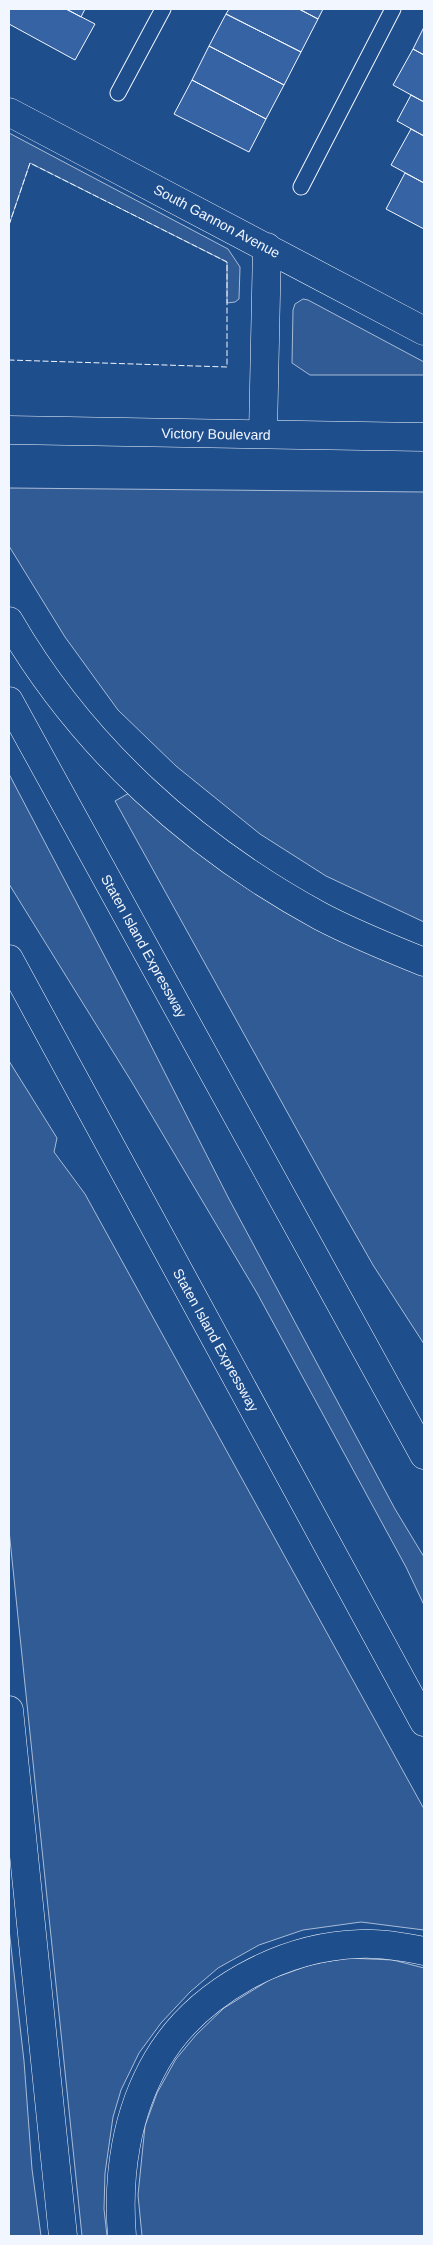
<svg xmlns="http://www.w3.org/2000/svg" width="433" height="2245" font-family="Arial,sans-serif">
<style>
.built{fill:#305b95;stroke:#a8bbd7}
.building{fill:#3563a3;stroke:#f2f6ff}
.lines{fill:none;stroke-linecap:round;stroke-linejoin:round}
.lane-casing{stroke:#f2f6ff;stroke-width:17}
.primary-casing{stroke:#f2f6ff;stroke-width:29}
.highway-casing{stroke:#f2f6ff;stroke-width:29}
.lane{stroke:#1f4e8c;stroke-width:15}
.primary{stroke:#1f4e8c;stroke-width:28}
.highway{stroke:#1f4e8c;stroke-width:28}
.fence{stroke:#f2f6ff;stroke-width:1;stroke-dasharray:6 2.5;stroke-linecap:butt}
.labels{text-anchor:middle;stroke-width:4;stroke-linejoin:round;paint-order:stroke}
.street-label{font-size:14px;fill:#f2f6ff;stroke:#1f4e8c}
</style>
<rect width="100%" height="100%" fill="#1f4e8c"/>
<!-- built -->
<path class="built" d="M9 133 228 249 240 267 239 299 235 302 227 303V262L30 163 9 225Z
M303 299 308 300 424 362V375H310L292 363 293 310 295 304Z
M9 488 424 492V922L326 876 260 834 176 766 118 710 65 637 9 546Z
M9 774 137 1018 229 1199 395 1509 424 1557V1605L406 1567 257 1293 133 1084 9 884Z
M131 792 424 973V1344L373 1265 332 1193 115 801Z
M9 1061 57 1138 54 1152 85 1194 424 1809V1930L361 1922 303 1930 259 1945 218 1968 190 1992 161 2023 139 2053 121 2090 113 2117 105 2173 104 2209 107 2236H82L9 1530Z
M9 1929 24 2061 32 2169 41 2236H9Z
M348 1958 393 1960 424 1968V2236H142L138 2195 145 2126 157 2093 176 2059 196 2035 224 2008 271 1979 313 1964Z"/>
<!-- building -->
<path class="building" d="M9 9H66L95 24 75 60 9 24Z
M66 9H85L81 17Z
M229 9H299L318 19 301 52 226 14Z
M299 9H323L318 19Z
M226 14 301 52 284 85 209 46Z
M424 27V55L413 49Z
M209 46 284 85 266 119 192 80Z
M413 49 424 55V102L393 85Z
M192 80 266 119 249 152 174 114Z
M411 95 424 102V136L397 121Z
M411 129 424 136V183L391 165Z
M405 173 424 183V229L386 209Z"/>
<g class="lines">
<defs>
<path id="lane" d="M118 93 163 9
M301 187 393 9"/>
<path id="primary" d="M9 112 424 331
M9 430 424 437
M263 434 267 247"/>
<path id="highway" d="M9 621C82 747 193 847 320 916 354 934 389 948 424 962
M9 701 424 1455
M9 959 424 1722
M9 1710 63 2236
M122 2236C117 2176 126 2113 157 2060 197 1992 282 1946 360 1944 381 1943 404 1947 424 1951"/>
</defs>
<!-- lane casing -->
<use href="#lane" class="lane-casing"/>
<!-- primary casing -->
<use href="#primary" class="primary-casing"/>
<!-- highway casing -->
<use href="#highway" class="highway-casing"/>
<!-- lane -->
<use href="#lane" class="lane"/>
<!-- primary -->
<use href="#primary" class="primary"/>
<!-- highway -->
<use href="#highway" class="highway"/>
<!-- fence -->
<path class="fence" d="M9 225 30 163 227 262V367L9 360"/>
</g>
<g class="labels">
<!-- street labels -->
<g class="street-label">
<text transform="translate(217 221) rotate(28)" y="5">South Gannon Avenue</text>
<text transform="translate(216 434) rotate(1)" y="5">Victory Boulevard</text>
<text transform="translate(144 946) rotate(61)" y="5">Staten Island Expressway</text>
<text transform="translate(216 1340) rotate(61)" y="5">Staten Island Expressway</text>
</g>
</g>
<!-- border -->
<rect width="433" height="2245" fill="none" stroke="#f2f6ff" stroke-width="20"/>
</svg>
